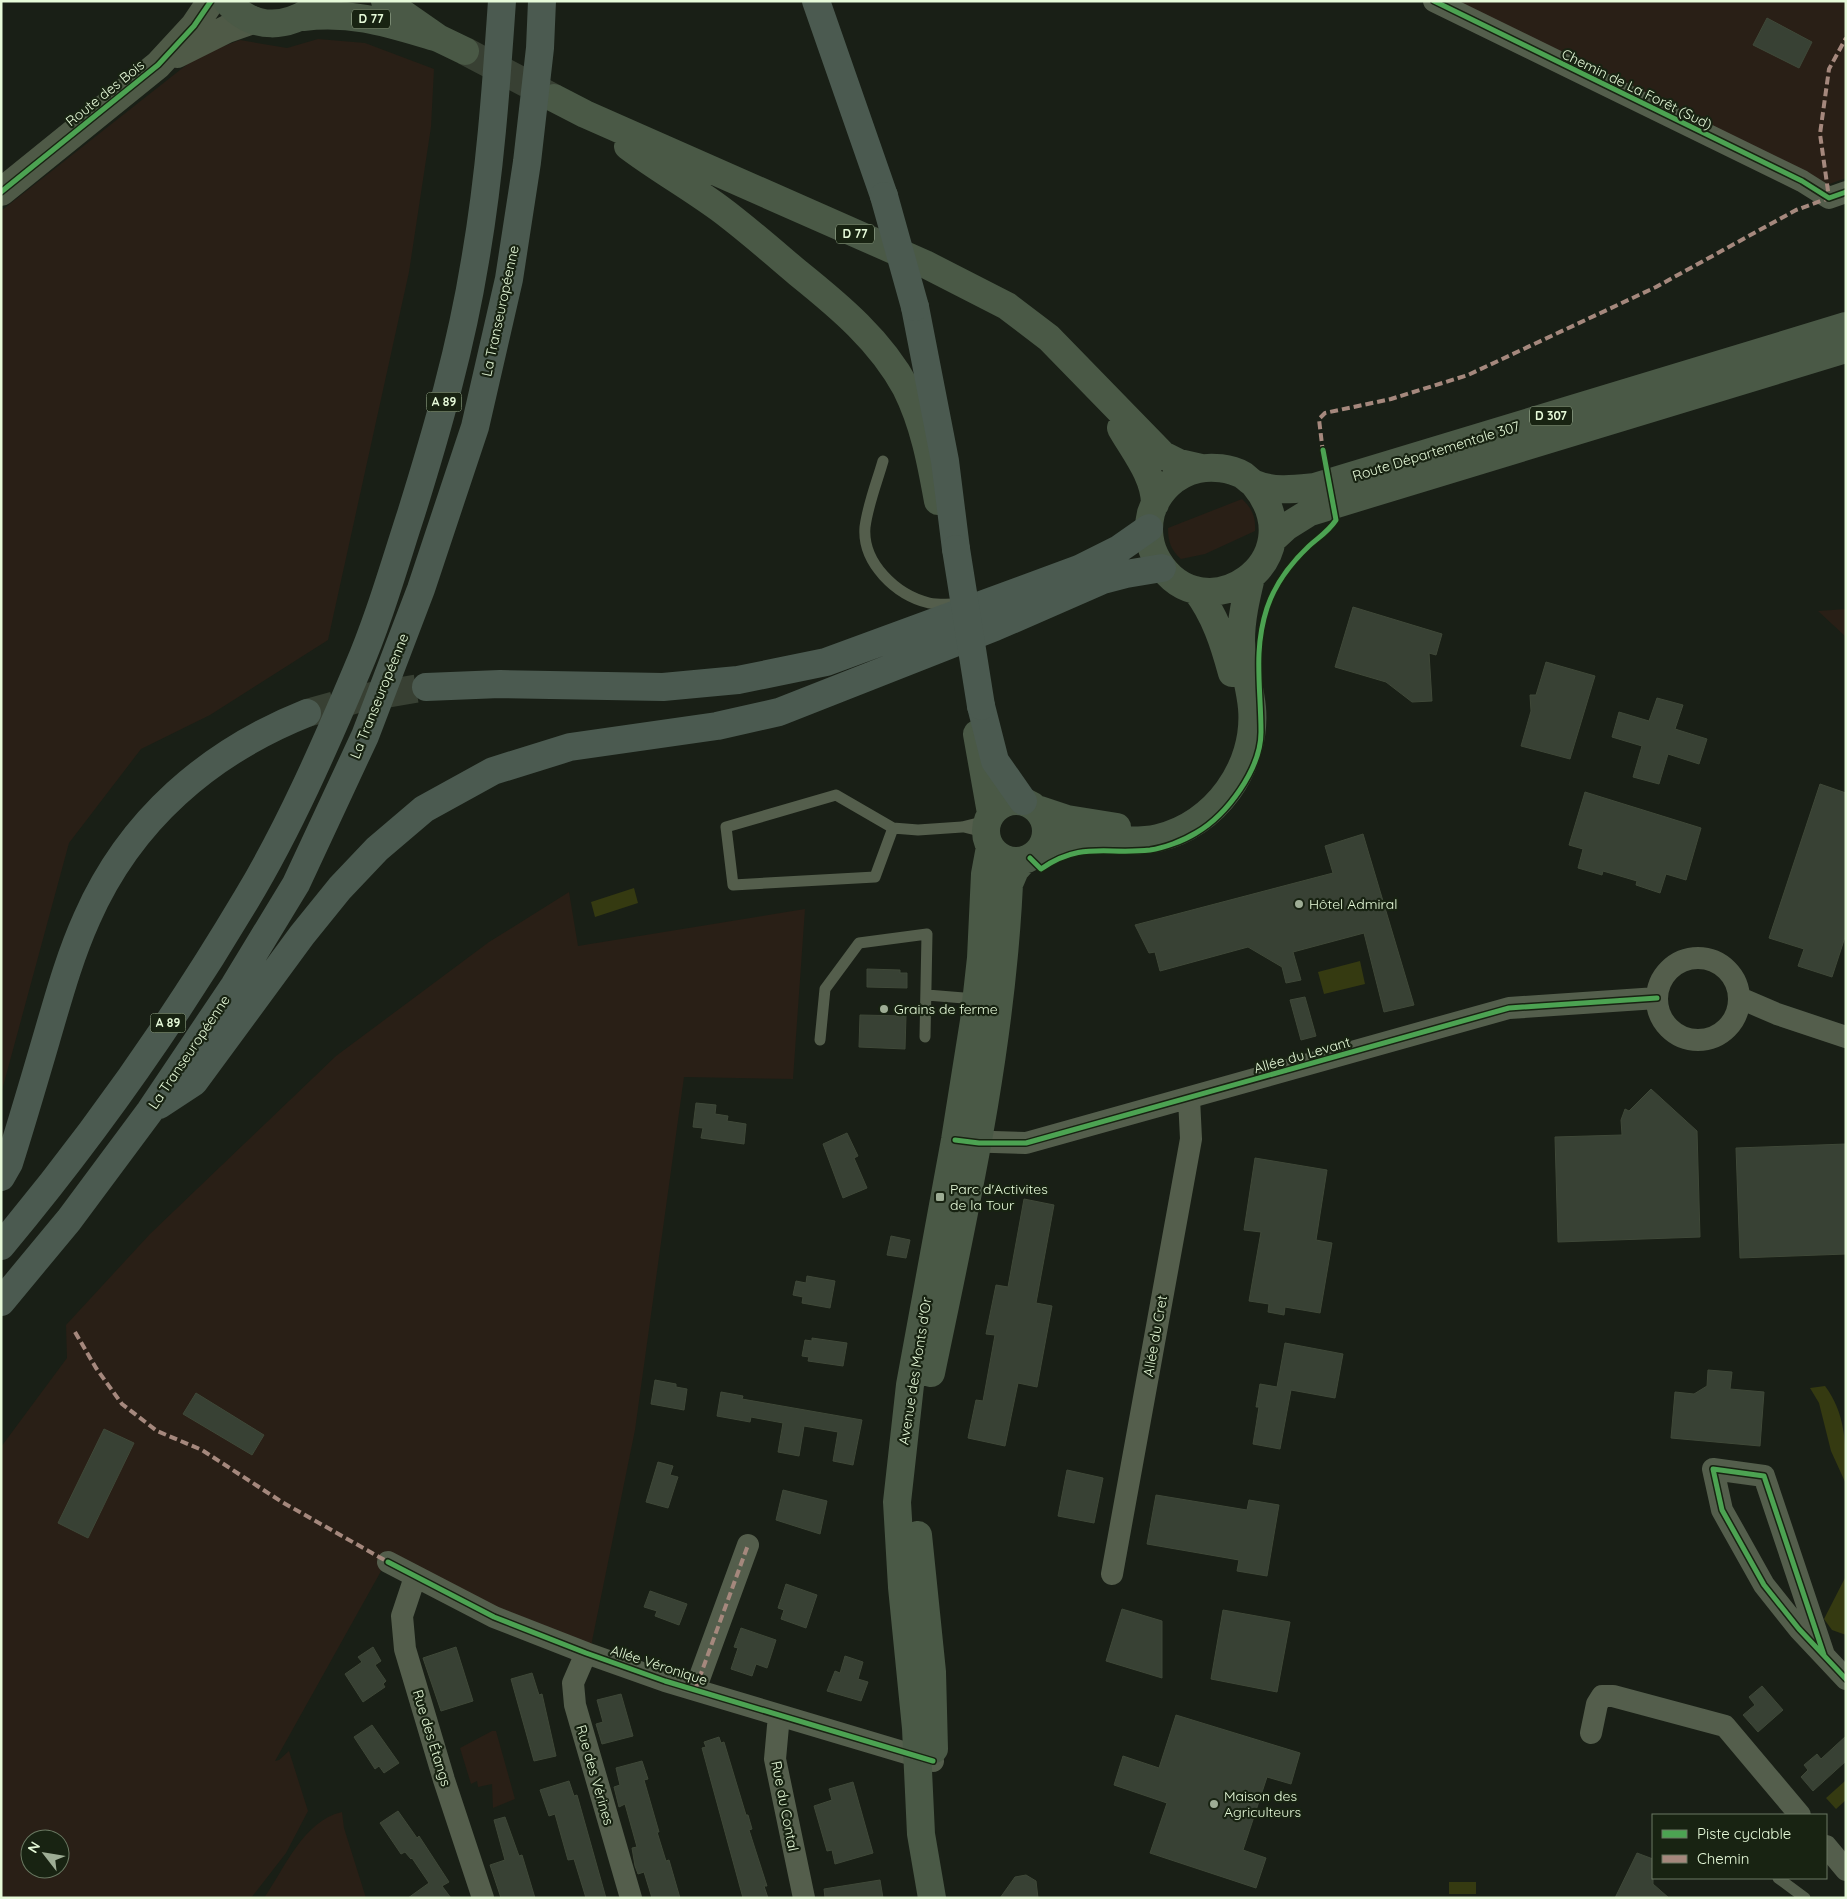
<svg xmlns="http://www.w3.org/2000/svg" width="1847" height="1899" font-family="Quicksand,sans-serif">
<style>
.green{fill:#291f16;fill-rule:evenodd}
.water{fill:#353a11}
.building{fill:#384134;stroke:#3f4838}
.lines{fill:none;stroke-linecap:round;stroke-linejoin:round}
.primary-tunnel{stroke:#384033;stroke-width:28;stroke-dasharray:28 14;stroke-linecap:butt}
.highway-tunnel{stroke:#384033;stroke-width:28;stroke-dasharray:28 14;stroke-linecap:butt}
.lane{stroke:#545e4c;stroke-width:11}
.street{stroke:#545e4c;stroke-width:22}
.secondary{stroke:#4f5a47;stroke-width:28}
.primary{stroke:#4a5946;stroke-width:28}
.highway{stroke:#4b5a50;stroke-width:28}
.highway-bridge{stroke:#4b5a50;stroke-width:28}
.quiet{stroke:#a5887d;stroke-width:4;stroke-dasharray:8 4;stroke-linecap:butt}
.cycleway-casing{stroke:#182312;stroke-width:8}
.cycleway{stroke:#4ca352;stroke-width:5}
.poi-dot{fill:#9ead95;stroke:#182312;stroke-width:2}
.labels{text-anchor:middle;stroke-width:4.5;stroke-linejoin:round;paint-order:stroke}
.shield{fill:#182312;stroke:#a8ba9d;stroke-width:1}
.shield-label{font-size:12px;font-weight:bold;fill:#e6fad9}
.street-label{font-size:14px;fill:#e6fad9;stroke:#182312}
.poi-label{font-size:14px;fill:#e6fad9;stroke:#182312;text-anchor:start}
</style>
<rect width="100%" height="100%" fill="#191f16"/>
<!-- green -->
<path class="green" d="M1450 1H1846V178L1827 185Z
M318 39 365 43 434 69 431 127 409 272 328 640 210 715 141 749 69 843 1 1094V211L199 55 240 40 287 48Z
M1242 499C1252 508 1256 517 1255 531L1205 554 1181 559C1171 550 1168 542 1168 528Z
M1846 609V637L1818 611Z
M569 892 578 946 805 909 793 1079 684 1077 635 1430 591 1646 468 1595 390 1555 275 1761 279 1760 289 1751 308 1811 286 1853 251 1898H1V1447L67 1358 66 1325 150 1234 336 1056 489 942ZM30 1839H60V1869H30Z
M492 1731H496L515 1799 493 1808 492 1784 478 1787 477 1781 471 1784 460 1748Z
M342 1812 344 1828 366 1898H264C285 1868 303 1821 342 1812Z"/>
<!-- water -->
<path class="water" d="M634 888 638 903 595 917 591 902Z
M1360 961 1365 984 1324 994 1318 972Z
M1825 1386C1847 1415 1846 1449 1846 1484L1831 1451 1819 1403 1810 1388Z
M1846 1576V1635L1832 1630 1824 1619Z
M1845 1781 1846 1800 1836 1809 1826 1798Z
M1449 1882H1476V1894H1449Z"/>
<!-- building -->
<path class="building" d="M1767 18 1812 42 1799 68 1753 45Z
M1353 607 1442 634 1436 655 1429 653 1432 701 1412 702 1386 682 1335 667Z
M1546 662 1595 676 1570 759 1521 746 1531 711 1530 695H1536Z
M1657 698 1683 705 1675 729 1707 739 1699 764 1668 754 1659 784 1633 777 1642 746 1612 737 1619 712 1649 721Z
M1820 784 1846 793V934L1832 977 1798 966 1804 949 1769 938Z
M1585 792 1701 828 1686 880 1666 874 1660 893 1636 885 1637 881 1603 871 1602 875 1578 868 1583 849 1569 845Z
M1363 834 1414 1005 1384 1012 1364 933 1293 952 1301 980 1286 983 1282 967 1248 947 1160 971 1155 952 1149 953 1135 925 1333 873 1325 846Z
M867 969 900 970V973H907V988L867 987Z
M1305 997 1316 1036 1301 1040 1290 1000Z
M860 1015 906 1016 905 1049 859 1047Z
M1651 1089 1697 1131 1700 1237 1558 1242 1555 1137 1622 1135 1621 1120 1625 1109 1629 1111Z
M696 1103 716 1105 715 1114 728 1116 727 1121 746 1124 744 1144 701 1138 703 1128 693 1127Z
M847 1133 858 1156 854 1158 867 1188 843 1198 823 1144Z
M1846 1144V1254L1740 1258 1736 1148Z
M1255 1158 1327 1170 1316 1240 1332 1243 1320 1313 1285 1307 1284 1315 1268 1312 1269 1304 1249 1301 1261 1232 1244 1230Z
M1024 1199 1054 1205 1036 1303 1052 1306 1037 1387 1018 1383 1005 1446 968 1438 976 1400 983 1401 995 1335 986 1334 996 1285 1008 1287Z
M891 1236 910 1240 906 1258 887 1255Z
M807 1276 835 1281 830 1308 802 1303 803 1297 793 1295 796 1281 806 1283Z
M812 1338 847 1343 843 1366 808 1361 809 1357 802 1356 805 1340 812 1341Z
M1285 1343 1343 1354 1335 1398 1291 1390 1280 1449 1253 1444 1259 1407H1256L1260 1384 1277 1387Z
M1708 1370 1732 1372 1730 1389 1764 1392 1760 1446 1671 1438 1675 1392 1694 1394 1707 1386Z
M655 1380 676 1384V1387L687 1389 684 1410 651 1404Z
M721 1392 743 1396 742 1399 862 1420 853 1465 833 1461 838 1432 804 1426 799 1456 778 1452 783 1423 751 1417 750 1422 717 1416Z
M196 1393 264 1435 252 1455 183 1414Z
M104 1429 134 1443 88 1538 58 1523Z
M658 1462 673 1466 670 1475 678 1477 668 1508 646 1502Z
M1067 1470 1103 1478 1094 1523 1058 1516Z
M783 1490 827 1501 820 1534 776 1520Z
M1156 1495 1247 1510 1249 1500 1279 1505 1267 1576 1237 1571 1239 1560 1147 1544Z
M786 1584 817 1595 806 1628 781 1619 784 1610 778 1608Z
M650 1591 687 1604 679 1625 655 1616 657 1611 644 1607Z
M1122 1609 1162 1621V1678L1106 1661Z
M1223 1610 1290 1622 1277 1692 1211 1679Z
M741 1628 776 1640 767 1668 756 1664 752 1676 731 1669 738 1648 734 1647Z
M373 1647 381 1661 375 1665 386 1681 383 1684 385 1687 363 1702 345 1674 362 1662 358 1657Z
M456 1647 473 1701 441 1711 423 1658Z
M845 1656 863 1662 858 1679 868 1682 861 1701 827 1691 835 1671 840 1673Z
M532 1673 539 1695 542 1694 556 1756 534 1761 511 1679Z
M1762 1686 1783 1710 1758 1732 1743 1715 1755 1705 1749 1697Z
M621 1694 633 1736 602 1744 596 1724 603 1722 597 1700Z
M1176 1715 1300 1753 1291 1784 1267 1777 1243 1850 1266 1858 1256 1888 1150 1853 1167 1803 1114 1785 1123 1756 1159 1768Z
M372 1725 399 1763 384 1773 379 1766 375 1769 354 1737Z
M1846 1736V1761L1813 1791 1801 1777 1808 1770 1804 1765 1817 1754 1821 1759Z
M719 1737 721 1743 724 1742 746 1815H748L752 1829 749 1830 767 1886H764L768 1898H743L702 1748 706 1747 704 1742Z
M642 1761 648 1779 644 1780 659 1832H657L666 1861 669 1860 680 1898H652L644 1872 638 1874 635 1866 632 1848 637 1847 625 1804 619 1807 614 1787 620 1785 616 1768Z
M569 1781 574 1796 577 1795 606 1898H586L574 1859 568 1860 555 1814 549 1816 540 1790Z
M853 1782 873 1853 835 1864 832 1850 827 1851 814 1806 832 1800 829 1789Z
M398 1811 417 1838 419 1836 449 1882 442 1886 451 1898H408L429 1883 412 1858 411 1859 405 1852 401 1854 380 1823Z
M505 1817 519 1856 522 1855 535 1898H501L490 1865 505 1860 494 1820Z
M1637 1853 1653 1859V1884L1669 1898H1615Z
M1026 1875 1036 1881 1038 1898H1000L1015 1877Z
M880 1880 883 1898H825L824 1889Z"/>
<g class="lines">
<!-- primary-tunnel -->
<path class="primary-tunnel" d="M465 51 554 98"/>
<!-- highway-tunnel -->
<path class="highway-tunnel" d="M307 713 361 698 426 687"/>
<!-- lane -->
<path class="lane" d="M883 461C877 482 868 504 865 527 862 563 896 595 929 603 938 605 950 604 959 604
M964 827 976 830 986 837
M893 828 875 877 733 885 726 827 836 795 893 828 918 830 962 827 978 823 991 813
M927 995 976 999
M820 1040 825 989 859 943 927 934 925 1037
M1778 1878 1805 1898"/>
<!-- street -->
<path class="street" d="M1434 1 1802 181 1829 198 1846 192
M1657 999a41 41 0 1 1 82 0a41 41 0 1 1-82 0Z
M1740 998 1777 1014 1846 1037
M961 1141 1026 1143 1509 1008 1657 998
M388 1562 494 1617 586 1653 665 1681 933 1761
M1112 1574 1191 1139 1189 1098
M415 1577 402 1616 405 1649 444 1780 483 1898
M586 1653 573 1683 575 1705 631 1898
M1824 1655 1764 1476 1713 1469 1722 1510 1764 1585 1799 1629 1846 1679
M695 1690 748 1545
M779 1715 775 1759 804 1898
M1591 1733 1597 1704 1602 1696H1613L1725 1726 1800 1815
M1826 1846 1846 1870"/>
<!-- secondary -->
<path class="secondary" d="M177 54 227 29 253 20
M1 192 158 65 194 26 211 1"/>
<!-- primary -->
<path class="primary" d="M227 1C254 32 288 28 318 6
M385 1 438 38 465 51
M303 17C354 11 390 24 438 38
M554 98 585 114 925 264 1007 306 1049 338 1163 455 1179 463 1201 468
M628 146C657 168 689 186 719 208 746 228 772 251 798 273 839 306 881 341 906 388 924 424 931 462 938 501
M1121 428C1134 451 1155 476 1155 504
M1254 484C1317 560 1204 636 1158 561 1149 547 1147 529 1151 513 1158 491 1175 474 1198 469 1212 466 1230 468 1243 475 1247 478 1250 482 1255 484 1274 492 1295 489 1315 487L1846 326
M1273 539 1286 527 1310 512 1846 349
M1196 590C1215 615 1224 643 1232 673
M977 734 991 813
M986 831a30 30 0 1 1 60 0a30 30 0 1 1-60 0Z
M1037 809 1067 819 1117 827
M1041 849C1059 845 1078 840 1097 840 1118 839 1137 843 1158 838 1215 825 1257 767 1252 708 1250 685 1242 664 1241 641 1241 619 1246 598 1251 577
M931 1373C965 1209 1001 1052 1009 884L1015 870 1023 861
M918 1535 932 1672 934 1749
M932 1898 921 1834 916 1728 902 1587 897 1502 910 1385 955 1140 974 1021 981 958 985 874 990 847"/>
<!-- highway -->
<path class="highway" d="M816 1 884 196
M915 307 945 461 956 549
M426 687 500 684 663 687 738 680 826 662 1079 569 1119 549 1149 528
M981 706 995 761 1023 801
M159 1105 194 1082 302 935 340 888 377 849 424 809 493 771 570 747 717 726 779 712 995 627 1103 580 1126 574 1162 568
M1 1177 9 1163C22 1122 34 1081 46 1040 58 999 69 958 87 918 130 820 209 752 307 713
M1 1246C92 1137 174 1021 247 898 289 828 325 746 357 670 379 619 394 566 411 514 437 431 461 347 475 261 490 175 496 88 502 1
M1 1302 69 1220 150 1111 234 986 296 884 365 736 421 589 475 427 509 279 527 162 540 48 542 1"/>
<!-- highway-bridge -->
<path class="highway-bridge" d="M884 196 915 307
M956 549 981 706"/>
<!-- quiet -->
<path class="quiet" d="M1323 453 1319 419 1325 413 1391 399 1468 375 1656 287 1796 210 1829 198 1820 134 1829 69 1846 38
M75 1332 96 1368 122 1404 157 1431 202 1450 282 1502 388 1562
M695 1690 748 1545"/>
<defs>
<path id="cycleway" d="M1434 1 1802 181 1829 198 1846 192
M1 192 158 65 194 26 211 1
M1030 858 1041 869C1081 841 1106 855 1150 850 1164 848 1183 841 1196 833 1227 815 1261 769 1261 732 1261 688 1253 651 1267 608 1275 584 1291 563 1309 546 1319 537 1328 532 1336 520L1323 450
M955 1140 979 1143H1026L1509 1008 1657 998
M388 1562 494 1617 586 1653 665 1681 933 1761
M1824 1655 1764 1476 1713 1469 1722 1510 1764 1585 1799 1629 1846 1679"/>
</defs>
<!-- cycleway casing -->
<use href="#cycleway" class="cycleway-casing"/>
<!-- cycleway -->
<use href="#cycleway" class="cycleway"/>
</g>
<!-- markers -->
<g class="poi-dot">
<circle cx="1299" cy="904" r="5"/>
<circle cx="884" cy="1009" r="5"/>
<rect x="935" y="1192" width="10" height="10" rx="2.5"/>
<circle cx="1214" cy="1804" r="5"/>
</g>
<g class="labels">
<!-- shield labels -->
<g class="shield">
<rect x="352" y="9.5" width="38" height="19" rx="4"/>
<rect x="836" y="224.5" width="38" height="19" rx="4"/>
<rect x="426.5" y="392.5" width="35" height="19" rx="4"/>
<rect x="1530" y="406.5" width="42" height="19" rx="4"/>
<rect x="150.5" y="1013.5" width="35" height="19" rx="4"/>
</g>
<g class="shield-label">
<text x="371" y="23">D 77</text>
<text x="855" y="238">D 77</text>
<text x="444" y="406">A 89</text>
<text x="1551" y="420">D 307</text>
<text x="168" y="1027">A 89</text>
</g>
<!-- street labels -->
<g class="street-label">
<text transform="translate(1637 89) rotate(26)" y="5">Chemin de La Forêt (Sud)</text>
<text transform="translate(105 93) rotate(-39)" y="5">Route des Bois</text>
<text transform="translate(500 311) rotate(-78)" y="5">La Transeuropéenne</text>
<text transform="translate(1436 451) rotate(-17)" y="5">Route Départementale 307</text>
<text transform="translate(379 696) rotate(-68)" y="5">La Transeuropéenne</text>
<text transform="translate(189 1052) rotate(-56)" y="5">La Transeuropéenne</text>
<text transform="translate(1302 1055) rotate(-16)" y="5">Allée du Levant</text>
<text transform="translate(1155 1336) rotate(-80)" y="5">Allée du Cret</text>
<text transform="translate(915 1371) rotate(-81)" y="5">Avenue des Monts d'Or</text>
<text transform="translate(659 1665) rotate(18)" y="5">Allée Véronique</text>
<text transform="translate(432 1738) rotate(73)" y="5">Rue des Étangs</text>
<text transform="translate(595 1775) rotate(74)" y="5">Rue des Vérines</text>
<text transform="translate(785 1806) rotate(79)" y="5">Rue du Contal</text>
</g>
<!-- poi labels -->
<g class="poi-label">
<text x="1309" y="909">Hôtel Admiral</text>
<text x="894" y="1014">Grains de ferme</text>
<text x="950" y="1194">Parc d'Activites<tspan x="950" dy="16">de la Tour</tspan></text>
<text x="1224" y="1801">Maison des<tspan x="1224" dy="16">Agriculteurs</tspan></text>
</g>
</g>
<!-- border -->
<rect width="1847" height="1899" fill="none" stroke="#e6fad9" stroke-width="5"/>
<!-- legend -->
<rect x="1652" y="1814" width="175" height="65" fill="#182312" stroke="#6a7962"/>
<rect x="1662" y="1830" width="25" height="8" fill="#4ca352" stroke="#6a7962"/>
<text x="1697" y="1839" font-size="15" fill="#e6fad9">Piste cyclable</text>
<rect x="1662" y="1855" width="25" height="8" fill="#a5887d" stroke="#6a7962"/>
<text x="1697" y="1864" font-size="15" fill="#e6fad9">Chemin</text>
<!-- north arrow -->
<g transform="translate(45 1854) rotate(301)"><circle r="24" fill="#182312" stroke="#6a7962"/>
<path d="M0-4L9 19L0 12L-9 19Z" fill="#9ead95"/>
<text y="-8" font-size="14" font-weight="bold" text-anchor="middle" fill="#e6fad9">N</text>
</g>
</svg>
